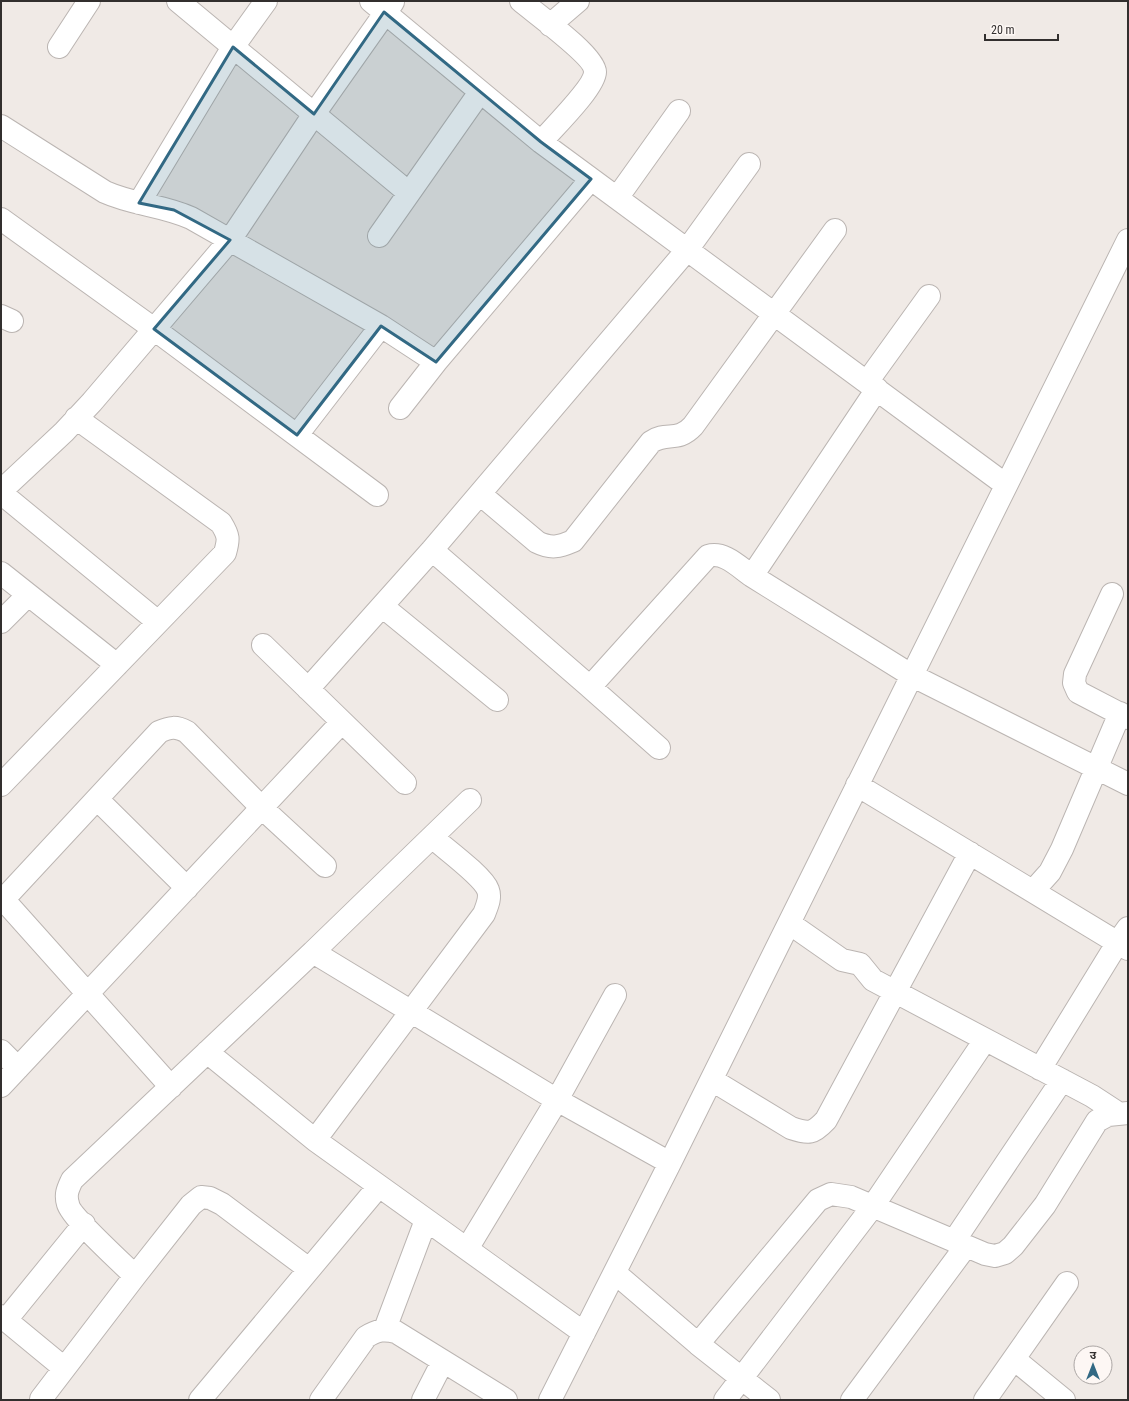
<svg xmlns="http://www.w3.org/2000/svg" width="1129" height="1401" font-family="'Roboto Condensed','Noto Sans Devanagari',sans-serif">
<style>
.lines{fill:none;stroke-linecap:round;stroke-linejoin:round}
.minor-casing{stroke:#bbb5b2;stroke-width:24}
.minor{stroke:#fff;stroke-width:22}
.marked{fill:#326984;fill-opacity:0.2;stroke:#326984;stroke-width:3;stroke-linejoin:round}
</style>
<rect width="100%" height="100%" fill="#f0eae6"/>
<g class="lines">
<defs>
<path id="minor" d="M178 1 409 193
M371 1 541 142 1006 485
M521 1C535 13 595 56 595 72 595 87 552 129 541 142
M550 25 578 1
M59 47 89 1
M1 126 105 192C134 205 162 205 191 218L381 326 436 362 591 179
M617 198 679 111
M139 203 233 47 266 1
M1 219 154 329 377 495
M379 236 480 92
M1 316 12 321
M867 382 929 296
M400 408 436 362
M297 435 381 326
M1 491 64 432 92 402 230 240 314 114 393 2
M1 493 158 622
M480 494 537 542C551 549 559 547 573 541L651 442C667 431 677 443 693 426L835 230
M432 550 590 687 708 556C724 551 739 567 752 576L877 389
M1 573 117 665
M752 576 911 675 1128 784
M1112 594 1075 674 1074 683 1078 692 1128 718
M382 606 497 700
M1 622 28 595
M263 645 405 783
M590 687 659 748
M308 689 432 550 687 250 749 164
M1 785 225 553C229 539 229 536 221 523L76 418
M857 785 1128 949
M97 799 187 888
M1033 891 1050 872 1062 849 1120 713
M3 899 171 1087
M1 902 159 732C170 727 176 726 187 732L262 808 325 866
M789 923 842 960 860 964 873 980 1092 1096 1118 1113
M313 952 470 800
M1 1051 18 1068
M207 1052 315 1140 584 1333
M1040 1069 1118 942 1128 928
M712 1080 791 1128C809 1134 813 1134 826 1120L970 853
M1 1086 342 722
M315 1140 484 914C487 906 491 898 488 890 483 876 444 848 432 837
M954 1241 1062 1080
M467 1249 557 1100 615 995
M615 1273 698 1344 818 1200 831 1194 851 1197 985 1254 995 1256 1005 1253 1013 1246 1045 1205 1097 1121 1108 1115 1128 1113
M135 1276C123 1264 70 1216 68 1204 65 1194 68 1189 72 1180L313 952 557 1100 670 1163
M1 1316 64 1368
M6 1320 84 1224
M385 1329 426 1220
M698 1344 769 1400
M1014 1359 1064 1400
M41 1399 135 1276 191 1205 201 1197 210 1198 222 1204 309 1269
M200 1400 379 1186
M321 1400 366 1337C377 1330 384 1329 396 1332L506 1400
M423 1400 443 1361
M550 1400 670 1163 1128 240
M725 1400 873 1206 985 1040
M852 1400 966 1246
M985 1400 1067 1283"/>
</defs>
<!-- minor casing -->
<use href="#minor" class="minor-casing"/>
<!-- minor -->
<use href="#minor" class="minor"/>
</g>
<!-- marked area -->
<path class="marked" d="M384 12 541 142 591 179 436 362 381 326 297 435 154 329 230 240 174 210 139 203 233 47 314 114Z"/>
<!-- border -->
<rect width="1129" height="1401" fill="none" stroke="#322f2e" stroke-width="4"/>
<!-- north arrow -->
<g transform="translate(1093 1365)"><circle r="19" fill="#fdf7f4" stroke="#aca7a5"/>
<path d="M0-3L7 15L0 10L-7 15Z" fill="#326984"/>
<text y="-6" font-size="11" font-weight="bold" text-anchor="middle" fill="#322f2e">उ</text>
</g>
<!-- scale -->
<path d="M985 34v6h73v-6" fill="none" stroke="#322f2e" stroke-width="2"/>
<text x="991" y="34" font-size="12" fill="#322f2e" stroke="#fdf7f4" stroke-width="3" paint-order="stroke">20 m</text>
</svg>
